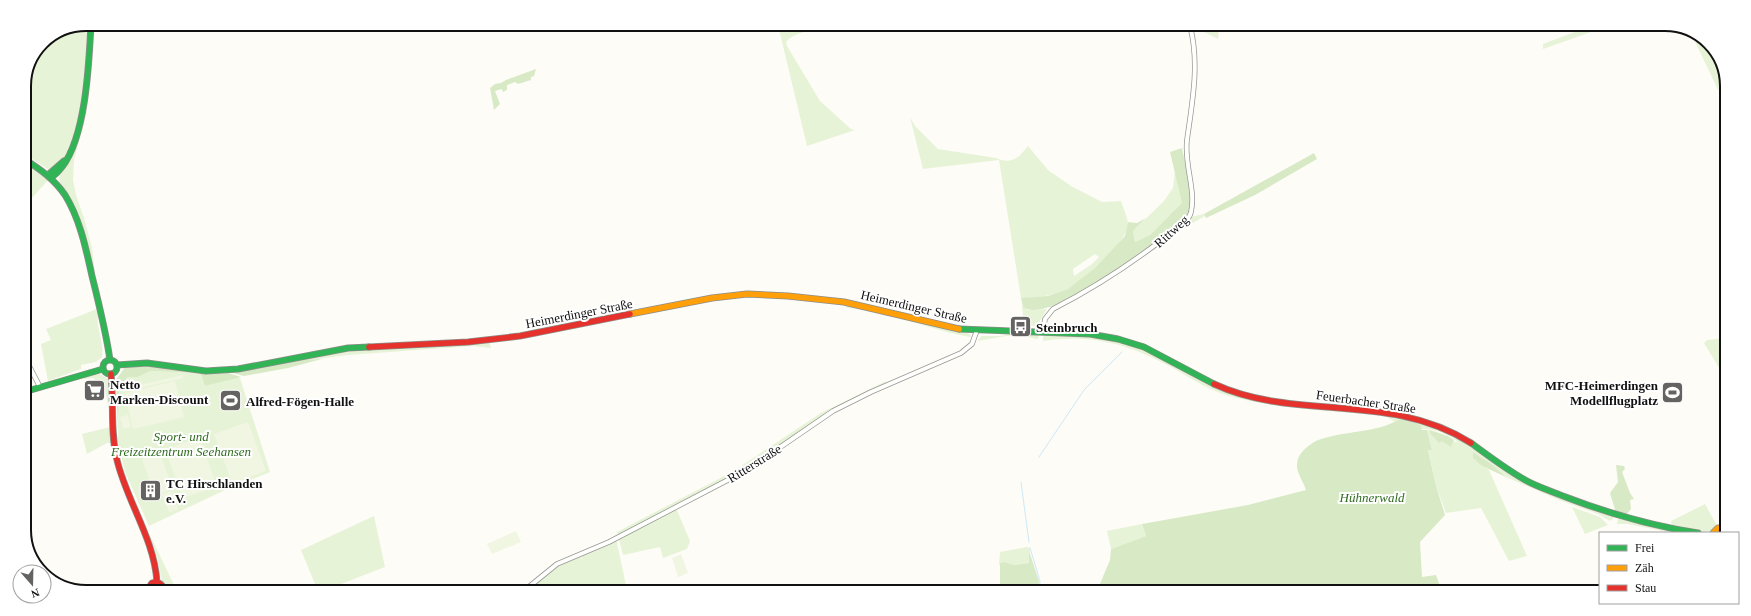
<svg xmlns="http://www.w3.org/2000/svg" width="1751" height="616" font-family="'Times New Roman',serif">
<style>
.green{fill:#e7f3d7;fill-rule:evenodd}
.forest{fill:#d8eac5}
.pitch{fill:#f0f6e1}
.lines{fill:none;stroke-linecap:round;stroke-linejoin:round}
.stream{stroke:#cde8f7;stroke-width:1}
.street-casing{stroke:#979795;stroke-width:5.5}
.fast-casing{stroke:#8e8d8b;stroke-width:7}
.slow-casing{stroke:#8e8d8b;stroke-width:7}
.jam-casing{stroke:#8e8d8b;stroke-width:7}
.street{stroke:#fffffe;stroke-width:4}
.fast{stroke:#30b455;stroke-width:5.5}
.slow{stroke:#ff9f0a;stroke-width:5.5}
.jam{stroke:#e5322d;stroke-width:5.5}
.labels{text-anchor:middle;stroke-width:4;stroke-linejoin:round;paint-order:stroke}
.street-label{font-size:13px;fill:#111;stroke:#fff}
.poi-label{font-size:13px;font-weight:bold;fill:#111;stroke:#fff;text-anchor:start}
.park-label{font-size:13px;font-style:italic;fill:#2f6b1f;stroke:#fff}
.rim{fill:none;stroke:#111;stroke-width:2}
</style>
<rect width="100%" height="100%" fill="#fdfcf7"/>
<!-- green -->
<path class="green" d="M86 24H91L88 71H91L86 115 74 160 73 180 76 195 84 218 92 248 95 274 104 311 103 315 82 233 63 192 59 178 61 171 48 175V169L24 154V83L42 42Z
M778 25 835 26C820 31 797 29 786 42L787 46 820 101 851 129 855 130 807 146Z
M1194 26H1219L1218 39 1194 27Z
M1588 27H1605L1543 49V44Z
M1690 31 1714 48 1727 82V88L1718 90Z
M910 117 915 126 938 149 996 158C1011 165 1019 158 1028 146L1048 170 1071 186 1102 202 1121 201C1123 208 1128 218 1128 225 1127 242 1081 283 1066 290 1050 296 1037 298 1021 298L999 160 923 169ZM1095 254 1099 257 1092 264 1074 276 1073 269Z
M24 162 48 180 24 207Z
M1175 170 1183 203 1150 235 1135 242 1133 231 1164 201 1173 188Z
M1204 214 1205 216 1171 235 1191 217Z
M848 304 964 332 970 334 971 337C930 331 890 310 847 308L846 306Z
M1022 306 1028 310 1047 309 1037 326 1024 325Z
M97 309 99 314C94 323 105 344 102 357L96 362 81 365V369L48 381 41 344 51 340 46 329Z
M1043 332 1098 335 1153 352 1243 394 1391 413 1410 419V421L1400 419 1395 422 1387 417 1376 415C1331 411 1282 409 1237 398 1213 393 1192 379 1171 367 1128 344 1092 334 1043 341Z
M1010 334 1038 335 1039 337 1037 339 1028 337 1006 336 978 341 981 336H1001Z
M1725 338V378L1704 343 1707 340Z
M489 341 491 348 473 346 348 355 287 363 301 358 338 350Z
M150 371 198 373 201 375 205 386 232 378H240L270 472 223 491 149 526 125 472 118 443 119 387 128 377H138Z
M98 373 108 379 110 405H108L103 380 95 381 94 378 84 379 86 376Z
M886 381 887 384 846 403 759 460 676 508 690 541 687 549 663 558 660 547 623 555 617 532 732 472 821 413Z
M1413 419 1438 428 1458 437 1508 473 1613 516V519L1610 521 1598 514 1559 500 1506 477 1479 456 1482 466 1489 470 1527 556 1509 561 1481 508 1446 513 1436 486 1428 449 1432 450 1427 430H1430V433L1442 440 1458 442C1450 434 1433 428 1422 429L1421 425 1412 421Z
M110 427 111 443H107L87 454 82 434Z
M1705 504 1716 524 1713 530 1704 532 1672 527 1671 521Z
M1572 507 1600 517 1608 525 1585 534Z
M374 516 385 567 328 589H317L301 550Z
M1618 519H1620L1685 533H1673L1628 524H1617Z
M1142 524 1146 536 1111 549 1107 531Z
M149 533 176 589H168L162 581 157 556Z
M616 538 627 590H525L557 564 579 554 583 561 580 554Z
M1027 547 1030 548 1029 563 1014 565 1004 562 999 565 1000 552Z"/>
<!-- forest -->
<path class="forest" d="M536 69 534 76 531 77V80L518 84 515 82 507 85V90L503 92 502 89 495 91 500 104 494 110 490 88 495 84 501 83 506 80Z
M1182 148C1186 170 1198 201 1184 220 1161 239 1050 327 1023 307L1021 298 1048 296 1068 289 1095 268 1125 236 1128 222 1137 223 1146 218 1133 231 1135 242 1150 235 1182 203 1170 152Z
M1314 153 1317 159 1255 195 1206 218 1204 214Z
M322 359 288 368 244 376 229 372 300 360Z
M147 365 198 373H228L241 377 205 386 201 375 198 373 150 371 138 377H128L119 387 118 433 116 380 125 367Z
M1400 419H1404L1421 425 1422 430H1427L1432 450H1428L1436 486 1445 515 1420 542 1422 577 1436 575 1442 592 1097 591 1110 560 1111 549 1146 536 1142 524 1248 505 1306 490C1303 481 1296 472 1297 464 1297 454 1308 445 1316 441 1343 430 1375 434 1400 419Z
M1430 430 1448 436 1454 440 1451 447 1442 441 1439 443 1430 433Z
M1473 452 1491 464 1506 477 1482 466 1473 458Z
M1616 465 1624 466 1625 469 1622 472 1630 493 1634 499 1630 500 1631 509 1625 516 1616 513 1610 493 1618 482Z
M1029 551 1039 581 1038 591H1000V563L1004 562 1014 565 1029 563Z"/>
<!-- pitch -->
<path class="pitch" d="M183 375V378L122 392V389Z
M175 381 184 417 133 429 125 393Z
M128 415 131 427 123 429 120 417Z
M248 422 266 471 232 483 214 434Z
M199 437 217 486 183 498 165 450Z
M160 453 173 489 155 495 142 459Z
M171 491 178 509 169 512 162 494Z
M516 531 521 542 492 554 487 544Z
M681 554 688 573 678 577 672 558Z"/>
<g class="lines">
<!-- stream -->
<path class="stream" d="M1039 457 1084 390 1122 352
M1021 482 1029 542
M1030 548 1040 581 1039 591"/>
<defs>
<path id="street" d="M24 307 26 311
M1043 332 1045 319 1053 309C1092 289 1128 266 1163 239 1172 232 1188 224 1191 212 1196 189 1184 165 1187 140 1192 103 1200 64 1190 26
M24 356 40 387
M24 371 30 368
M525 590 557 564 609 542 747 470 833 411 871 392 961 353 972 344 977 330"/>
<path id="fast" d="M24 159C40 169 54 179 65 195 80 219 86 249 92 276 99 304 106 332 110 360
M48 175 64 161
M51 178C55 175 59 171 62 167 86 136 89 63 91 24
M959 329 1090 334 1118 339 1144 347 1214 384
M103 367a7 7 0 1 1 14 0a7 7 0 1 1-14 0Z
M117 365 147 363 206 371 238 369 348 348 369 347
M24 392 103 369
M1471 443C1489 456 1507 470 1527 481 1538 487 1551 491 1563 496 1607 513 1652 526 1698 533"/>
<path id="slow" d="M630 314 712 298 747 294 788 296 844 302 959 329
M1713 533 1718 528 1724 529"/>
<path id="jam" d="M369 347 468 342 520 336 630 314
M111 374C114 402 110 432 117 460 127 502 154 538 157 582
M1214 384C1296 422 1389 391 1471 443
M148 589 152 583C158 581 162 584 164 589"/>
</defs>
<!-- street casing -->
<use href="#street" class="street-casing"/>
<!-- fast casing -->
<use href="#fast" class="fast-casing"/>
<!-- slow casing -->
<use href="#slow" class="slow-casing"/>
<!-- jam casing -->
<use href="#jam" class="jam-casing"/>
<!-- street -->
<use href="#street" class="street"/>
<!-- fast -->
<use href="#fast" class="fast"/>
<!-- slow -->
<use href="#slow" class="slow"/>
<!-- jam -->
<use href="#jam" class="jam"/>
</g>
<!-- icons -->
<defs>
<symbol id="bus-square" viewBox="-11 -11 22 22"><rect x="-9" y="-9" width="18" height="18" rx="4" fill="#646362" stroke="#fff"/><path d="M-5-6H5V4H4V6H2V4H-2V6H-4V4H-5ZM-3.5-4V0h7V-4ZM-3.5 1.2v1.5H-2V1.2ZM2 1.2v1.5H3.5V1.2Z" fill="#fff"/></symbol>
<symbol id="supermarket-square" viewBox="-11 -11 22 22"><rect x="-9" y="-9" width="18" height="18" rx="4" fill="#646362" stroke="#fff"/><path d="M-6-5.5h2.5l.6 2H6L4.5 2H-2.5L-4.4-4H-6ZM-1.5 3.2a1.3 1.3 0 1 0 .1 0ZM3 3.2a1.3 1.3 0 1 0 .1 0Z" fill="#fff"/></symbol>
<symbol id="stadium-square" viewBox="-11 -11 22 22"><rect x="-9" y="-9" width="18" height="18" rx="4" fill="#646362" stroke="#fff"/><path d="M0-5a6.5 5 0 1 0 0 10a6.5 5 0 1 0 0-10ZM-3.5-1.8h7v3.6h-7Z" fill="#fff"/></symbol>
<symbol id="building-square" viewBox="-11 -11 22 22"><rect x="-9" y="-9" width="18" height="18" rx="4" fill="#646362" stroke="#fff"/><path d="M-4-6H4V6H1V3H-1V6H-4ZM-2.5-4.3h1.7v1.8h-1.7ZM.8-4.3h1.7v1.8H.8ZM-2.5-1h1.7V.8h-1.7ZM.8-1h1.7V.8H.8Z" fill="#fff"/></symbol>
</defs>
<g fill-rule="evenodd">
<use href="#bus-square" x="1008" y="314" width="25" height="25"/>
<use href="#supermarket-square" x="82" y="378" width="25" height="25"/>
<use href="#stadium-square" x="1660" y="380" width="25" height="25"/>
<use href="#stadium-square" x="218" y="388" width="25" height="25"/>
<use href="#building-square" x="138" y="478" width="25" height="25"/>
</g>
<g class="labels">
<!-- street labels -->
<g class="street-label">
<text transform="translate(1171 231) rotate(-42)" y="5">Rittweg</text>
<text transform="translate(914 306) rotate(13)" y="5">Heimerdinger Straße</text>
<text transform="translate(579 313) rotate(-11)" y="5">Heimerdinger Straße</text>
<text transform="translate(1366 401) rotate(8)" y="5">Feuerbacher Straße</text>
<text transform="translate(754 463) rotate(-32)" y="5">Ritterstraße</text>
</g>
<!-- poi labels -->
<g class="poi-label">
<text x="1036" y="332">Steinbruch</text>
<text x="110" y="389">Netto<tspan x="110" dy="15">Marken-Discount</tspan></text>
<text x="1658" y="390" text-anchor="end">MFC-Heimerdingen<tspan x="1658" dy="15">Modellflugplatz</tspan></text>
<text x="246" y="406">Alfred-Fögen-Halle</text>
<text x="166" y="488">TC Hirschlanden<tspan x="166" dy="15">e.V.</tspan></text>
</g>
<!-- park labels -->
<g class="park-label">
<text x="181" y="441">Sport- und<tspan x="181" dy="15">Freizeitzentrum Seehansen</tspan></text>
<text x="1372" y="502">Hühnerwald</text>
</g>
</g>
<!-- crop -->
<path d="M0 0H1751V616H0ZM86 31H1665A55 55 0 0 1 1720 86V530A55 55 0 0 1 1665 585H86A55 55 0 0 1 31 530V86A55 55 0 0 1 86 31Z" fill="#fff" fill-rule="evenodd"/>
<path class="rim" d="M86 31H1665A55 55 0 0 1 1720 86V530A55 55 0 0 1 1665 585H86A55 55 0 0 1 31 530V86A55 55 0 0 1 86 31Z"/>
<!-- legend -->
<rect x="1599" y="532" width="140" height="72" fill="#ffffff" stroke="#a0a0a0"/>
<rect x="1607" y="545" width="20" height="6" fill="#30b455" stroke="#a0a0a0"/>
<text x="1635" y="552" font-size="12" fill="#111111">Frei</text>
<rect x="1607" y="565" width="20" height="6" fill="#ff9f0a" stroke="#a0a0a0"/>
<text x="1635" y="572" font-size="12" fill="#111111">Zäh</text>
<rect x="1607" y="585" width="20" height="6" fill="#e5322d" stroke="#a0a0a0"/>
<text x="1635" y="592" font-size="12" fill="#111111">Stau</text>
<!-- north arrow -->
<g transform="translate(32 584) rotate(160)"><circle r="19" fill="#ffffff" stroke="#a0a0a0"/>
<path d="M0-3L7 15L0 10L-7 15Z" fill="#646362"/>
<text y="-6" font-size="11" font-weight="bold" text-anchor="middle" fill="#111111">N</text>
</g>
</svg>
